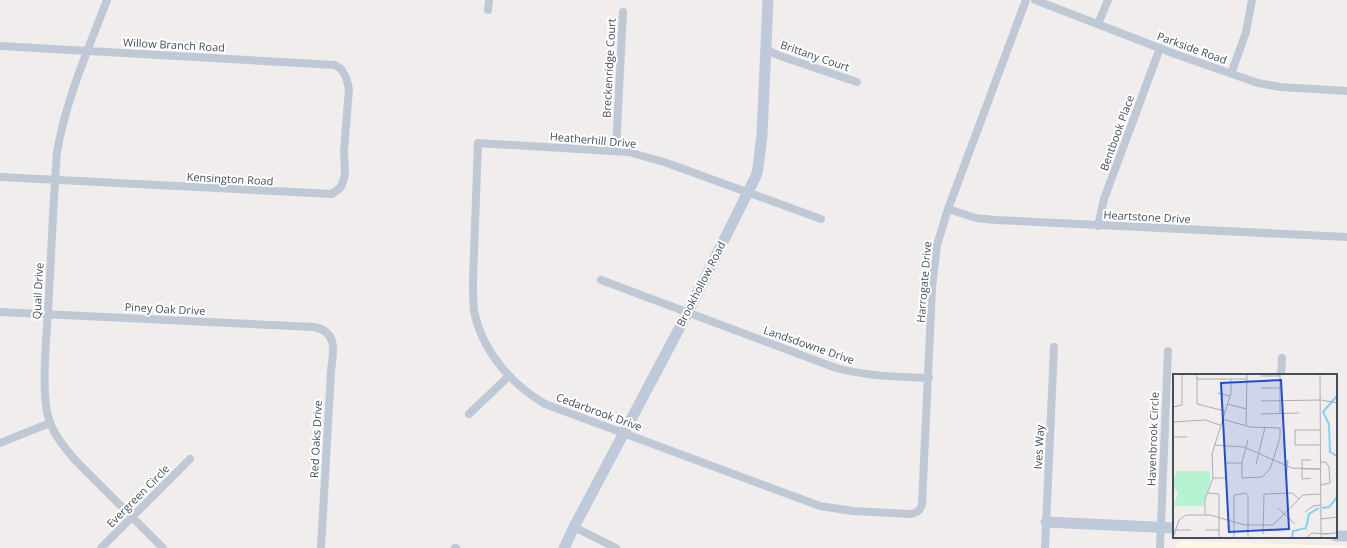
<svg xmlns="http://www.w3.org/2000/svg" width="1347" height="548" font-family="'Open Sans',sans-serif">
<style>
.commercial{fill:#fef8e4}
.lines{fill:none;stroke-linecap:round;stroke-linejoin:round}
.street{stroke:#bfc8d5;stroke-width:8}
.secondary{stroke:#bec9d9;stroke-width:11}
.labels{text-anchor:middle;stroke-width:4;stroke-linejoin:round;paint-order:stroke}
.street-label{font-size:11px;fill:#444f5d;stroke:#fff}
.inset-river{fill:none;stroke:#7fd3f5;stroke-width:2}
.inset-road{fill:none;stroke:#acaeb3;stroke-width:1}
.view{fill:#1d4ed8;fill-opacity:0.15;stroke:#1d4ed8;stroke-width:2}
.inset-edge{fill:none;stroke:#444f5d;stroke-width:2}
</style>
<rect width="100%" height="100%" fill="#f1eded"/>
<!-- commercial -->
<path class="commercial" d="M1182 541 1347 546V548H1175L1178 542Z"/>
<g class="lines">
<!-- street -->
<path class="street" d="M107 0C88 50 66 99 57 152 53 205 51 259 48 312 46 342 42 384 47 412 51 432 64 447 76 461L163 548
M1035 0 1175 54 1258 83 1280 87 1347 91
M488 10 489 0
M1098 24 1108 0
M0 46 335 65 341 69 346 77 349 89 344 151 345 175 341 187 332 194 0 177
M767 50 780 56 857 82
M1231 74 1246 32 1252 0
M616 150 623 12
M948 209 976 218 995 220 1347 237
M821 219 664 162 628 152 478 143 473 281C473 291 473 301 474 311 482 351 511 384 545 404L820 506 853 511 910 514C917 513 920 511 922 504L932 288 937 245 948 209 1026 0
M1098 226 1104 199 1160 48
M601 280 836 368C867 376 897 377 929 378
M0 312 314 327C339 332 333 352 331 371L321 548
M1281 375 1282 358
M469 414 509 376
M0 443 50 423
M574 527 616 548
M101 548 190 459
M455 548H456
M1045 548 1054 347
M1160 548 1168 351"/>
<!-- secondary -->
<path class="secondary" d="M1046 522 1174 528
M1336 536H1347
M564 548 574 527 688 312 756 176 758 168 762 135 768 0"/>
</g>
<g class="labels">
<!-- street labels -->
<g class="street-label">
<text transform="translate(174 45) rotate(3)" y="4">Willow Branch Road</text>
<text transform="translate(1192 48) rotate(20)" y="4">Parkside Road</text>
<text transform="translate(815 56) rotate(19)" y="4">Brittany Court</text>
<text transform="translate(609 68) rotate(-87)" y="4">Breckenridge Court</text>
<text transform="translate(1117 133) rotate(-70)" y="4">Bentbook Place</text>
<text transform="translate(593 140) rotate(5)" y="4">Heatherhill Drive</text>
<text transform="translate(230 179) rotate(3)" y="4">Kensington Road</text>
<text transform="translate(1147 217) rotate(3)" y="4">Heartstone Drive</text>
<text transform="translate(924 282) rotate(-85)" y="4">Harrogate Drive</text>
<text transform="translate(701 284) rotate(-63)" y="4">Brookhollow Road</text>
<text transform="translate(38 291) rotate(-87)" y="4">Quail Drive</text>
<text transform="translate(165 309) rotate(3)" y="4">Piney Oak Drive</text>
<text transform="translate(809 345) rotate(19)" y="4">Landsdowne Drive</text>
<text transform="translate(599 412) rotate(20)" y="4">Cedarbrook Drive</text>
<text transform="translate(316 439) rotate(-87)" y="4">Red Oaks Drive</text>
<text transform="translate(1153 439) rotate(-88)" y="4">Havenbrook Circle</text>
<text transform="translate(1039 447) rotate(-87)" y="4">Ives Way</text>
<text transform="translate(138 496) rotate(-45)" y="4">Evergreen Circle</text>
</g>
</g>
<!-- overview -->
<g transform="translate(1173 374)">
<rect width="164" height="164" fill="#f1eded"/>
<path d="M4 97H37V108L30 132H1L5 118 0 113V106Z" fill="#b6f3d3"/>
<path class="inset-river" d="M164 22 150 38 156 50 157 78 164 82M149 134 156 133 164 123M119 164 120 157 133 154 136 140 146 134"/>
<path class="inset-road" d="M24 0V30L52 37M107 0V39M147 0 148 164M88 2H107M24 5H74M88 14H107M45 19 57 22M148 26 164 29M88 27 147 26M54 30 74 35M0 33 9 31V0M88 40 126 39M49 45 77 53 107 54V64L97 95 89 103 69 104V88L75 66M0 48 32 46 47 51M73 52 74 0M147 56H122V71H147M0 63H14M41 71 71 73 119 94 148 95M138 86H129V105L138 104M148 88H153L156 93 157 109 148 111M53 89H69M83 90 92 53M111 91 115 86 113 105M130 95H148M40 104H54M35 119 46 120V164M105 134 122 150M132 138 140 132 148 131M32 140V125L40 104 39 80 58 19V5M148 145 164 143M0 156H18M32 156H46M90 160 91 120 119 119 126 125M149 160 164 159M0 164 6 146 13 141H37L72 151H100L130 121 148 120M61 164V121L73 119 75 121V164M133 164 139 159 156 160"/>
<path class="view" d="M108 6 116 155 56 158 48 9Z"/>
<rect width="164" height="164" class="inset-edge"/>
</g>
</svg>
